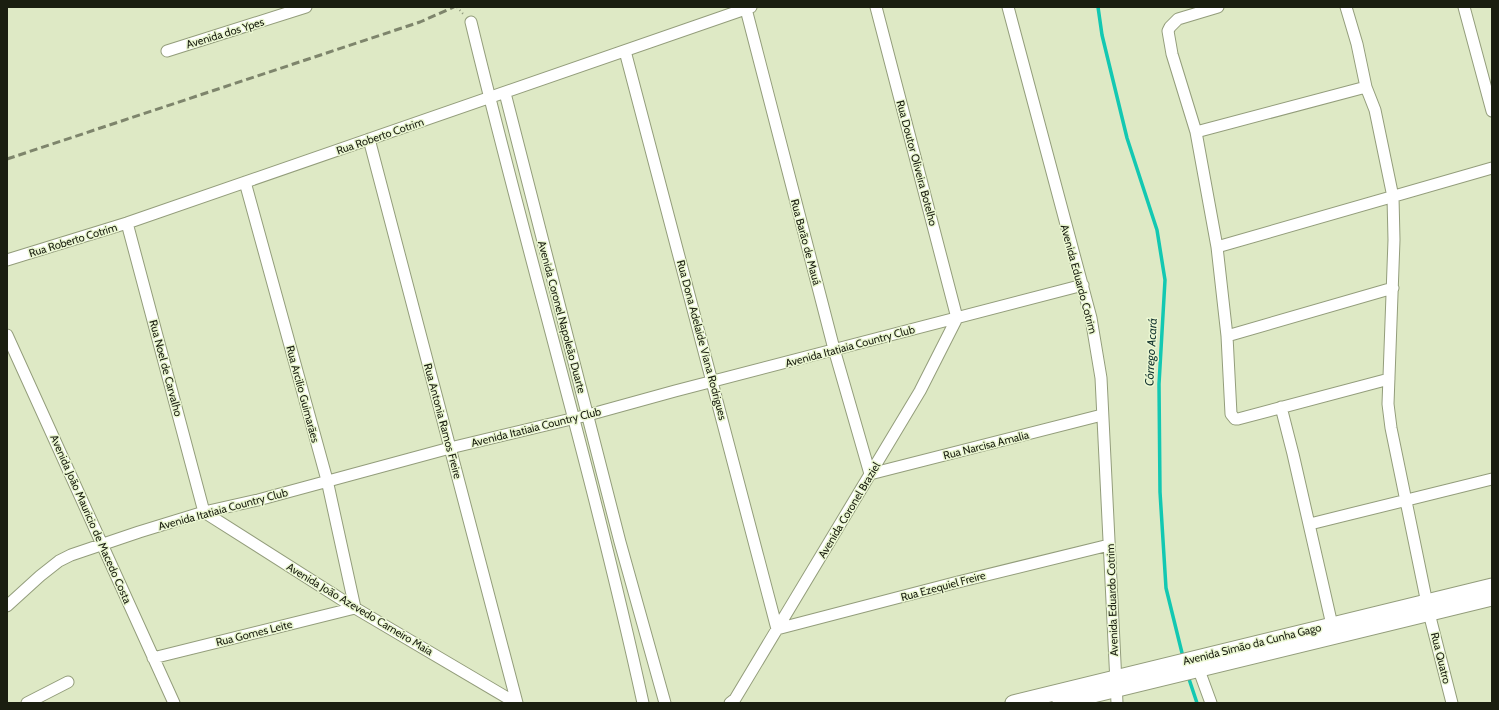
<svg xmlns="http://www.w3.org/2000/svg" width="1499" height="710" font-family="Cabin,sans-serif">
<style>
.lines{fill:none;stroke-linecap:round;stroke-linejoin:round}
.stream{stroke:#13c8b2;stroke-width:3.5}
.street-casing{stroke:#939d7b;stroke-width:13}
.secondary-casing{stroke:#939d7b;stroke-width:17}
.path{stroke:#8d957a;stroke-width:2;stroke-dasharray:1 3;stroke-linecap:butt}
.street{stroke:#fff;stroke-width:11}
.secondary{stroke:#fff;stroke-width:15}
.rail{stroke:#7e856c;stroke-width:3;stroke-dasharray:8 4;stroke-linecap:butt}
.labels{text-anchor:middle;stroke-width:3;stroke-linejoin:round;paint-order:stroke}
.street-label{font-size:11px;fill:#1a1e10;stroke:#ebf7d2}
.water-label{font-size:12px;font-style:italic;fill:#14342f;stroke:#ebf7d2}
</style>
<rect width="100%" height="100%" fill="#dee9c5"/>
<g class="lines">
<!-- stream -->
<path class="stream" d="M1098 7 1102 35 1127 138 1157 230 1165 280 1159 384 1160 492 1166 588 1183 657
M1188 676 1197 703"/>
<defs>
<path id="street" d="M1008 7 1091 318 1101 378 1117 703
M1218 7 1178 19 1170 27 1168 31 1172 54 1196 132 1217 247 1227 336 1231 414 1235 419H1238L1389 379
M1346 7 1357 44 1366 87 1375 110 1393 197 1394 240 1388 404 1391 428 1429 613 1452 703
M1464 7 1492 111
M746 9 834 349 870 474 1102 415
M471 22C526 250 593 474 643 703
M167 51 306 7
M625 51 777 629 954 583 1109 545
M505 93 620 542 665 703
M1196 132 1366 87
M369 139 517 703
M127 223 204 512 355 608 516 703
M1217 247 1492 168
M7 260 127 223 751 7
M7 335 174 703
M1227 336 1393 288
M1281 407 1293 454 1332 625
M1310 524 1492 479
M7 606 40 576 59 561 71 555 139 532 204 512 258 500 450 448 588 415 675 391 1083 285
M153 658 355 608 327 480 245 182
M1196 662 1211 703
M27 703 68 682
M730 703 735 699 920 391 957 318 876 7"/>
<path id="secondary" d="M1013 703 1492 586
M1060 703 1492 598"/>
</defs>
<!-- street casing -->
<use href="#street" class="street-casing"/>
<!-- secondary casing -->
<use href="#secondary" class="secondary-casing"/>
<!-- path -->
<path class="path" d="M457 7 464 15"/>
<!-- street -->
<use href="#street" class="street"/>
<!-- secondary -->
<use href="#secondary" class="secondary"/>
<!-- rail -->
<path class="rail" d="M7 159 420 22 454 7"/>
</g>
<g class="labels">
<!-- street labels -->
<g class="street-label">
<text transform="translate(225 33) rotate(-17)" y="4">Avenida dos Ypes</text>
<text transform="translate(380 136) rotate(-19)" y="4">Rua Roberto Cotrim</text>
<text transform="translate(917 163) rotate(75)" y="4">Rua Doutor Oliveira Botelho</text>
<text transform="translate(73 240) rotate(-17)" y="4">Rua Roberto Cotrim</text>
<text transform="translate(806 242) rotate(75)" y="4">Rua Barão de Mauá</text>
<text transform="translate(1079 279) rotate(75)" y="4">Avenida Eduardo Cotrim</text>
<text transform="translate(562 317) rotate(75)" y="4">Avenida Coronel Napoleão Duarte</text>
<text transform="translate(702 340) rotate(75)" y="4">Rua Dona Adelaide Viana Rodrigues</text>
<text transform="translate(850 346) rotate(-15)" y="4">Avenida Itatiaia Country Club</text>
<text transform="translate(166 368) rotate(75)" y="4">Rua Noel de Carvalho</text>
<text transform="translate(303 394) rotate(75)" y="4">Rua Arcilio Guimarães</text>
<text transform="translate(443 421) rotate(75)" y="4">Rua Antonia Ramos Freire</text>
<text transform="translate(536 427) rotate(-14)" y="4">Avenida Itatiaia Country Club</text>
<text transform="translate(986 445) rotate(-14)" y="4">Rua Narcisa Amalia</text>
<text transform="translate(223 509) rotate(-15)" y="4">Avenida Itatiaia Country Club</text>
<text transform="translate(849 510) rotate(-59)" y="4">Avenida Coronel Braziel</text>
<text transform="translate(91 519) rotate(66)" y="4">Avenida João Mauricio de Macedo Costa</text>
<text transform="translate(943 586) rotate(-15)" y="4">Rua Ezequiel Freire</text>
<text transform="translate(1112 600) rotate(-92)" y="4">Avenida Eduardo Cotrim</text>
<text transform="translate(360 609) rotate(31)" y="4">Avenida João Azevedo Carneiro Maia</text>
<text transform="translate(254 633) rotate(-14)" y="4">Rua Gomes Leite</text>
<text transform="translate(1252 644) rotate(-14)" y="4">Avenida Simão da Cunha Gago</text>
<text transform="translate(1441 658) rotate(76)" y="4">Rua Quatro</text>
</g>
<!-- water labels -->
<g class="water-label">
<text transform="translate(1151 352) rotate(-87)" y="4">Córrego Acará</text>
</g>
</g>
<!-- border -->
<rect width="1499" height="710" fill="none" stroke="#1a1e10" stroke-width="16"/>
</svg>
